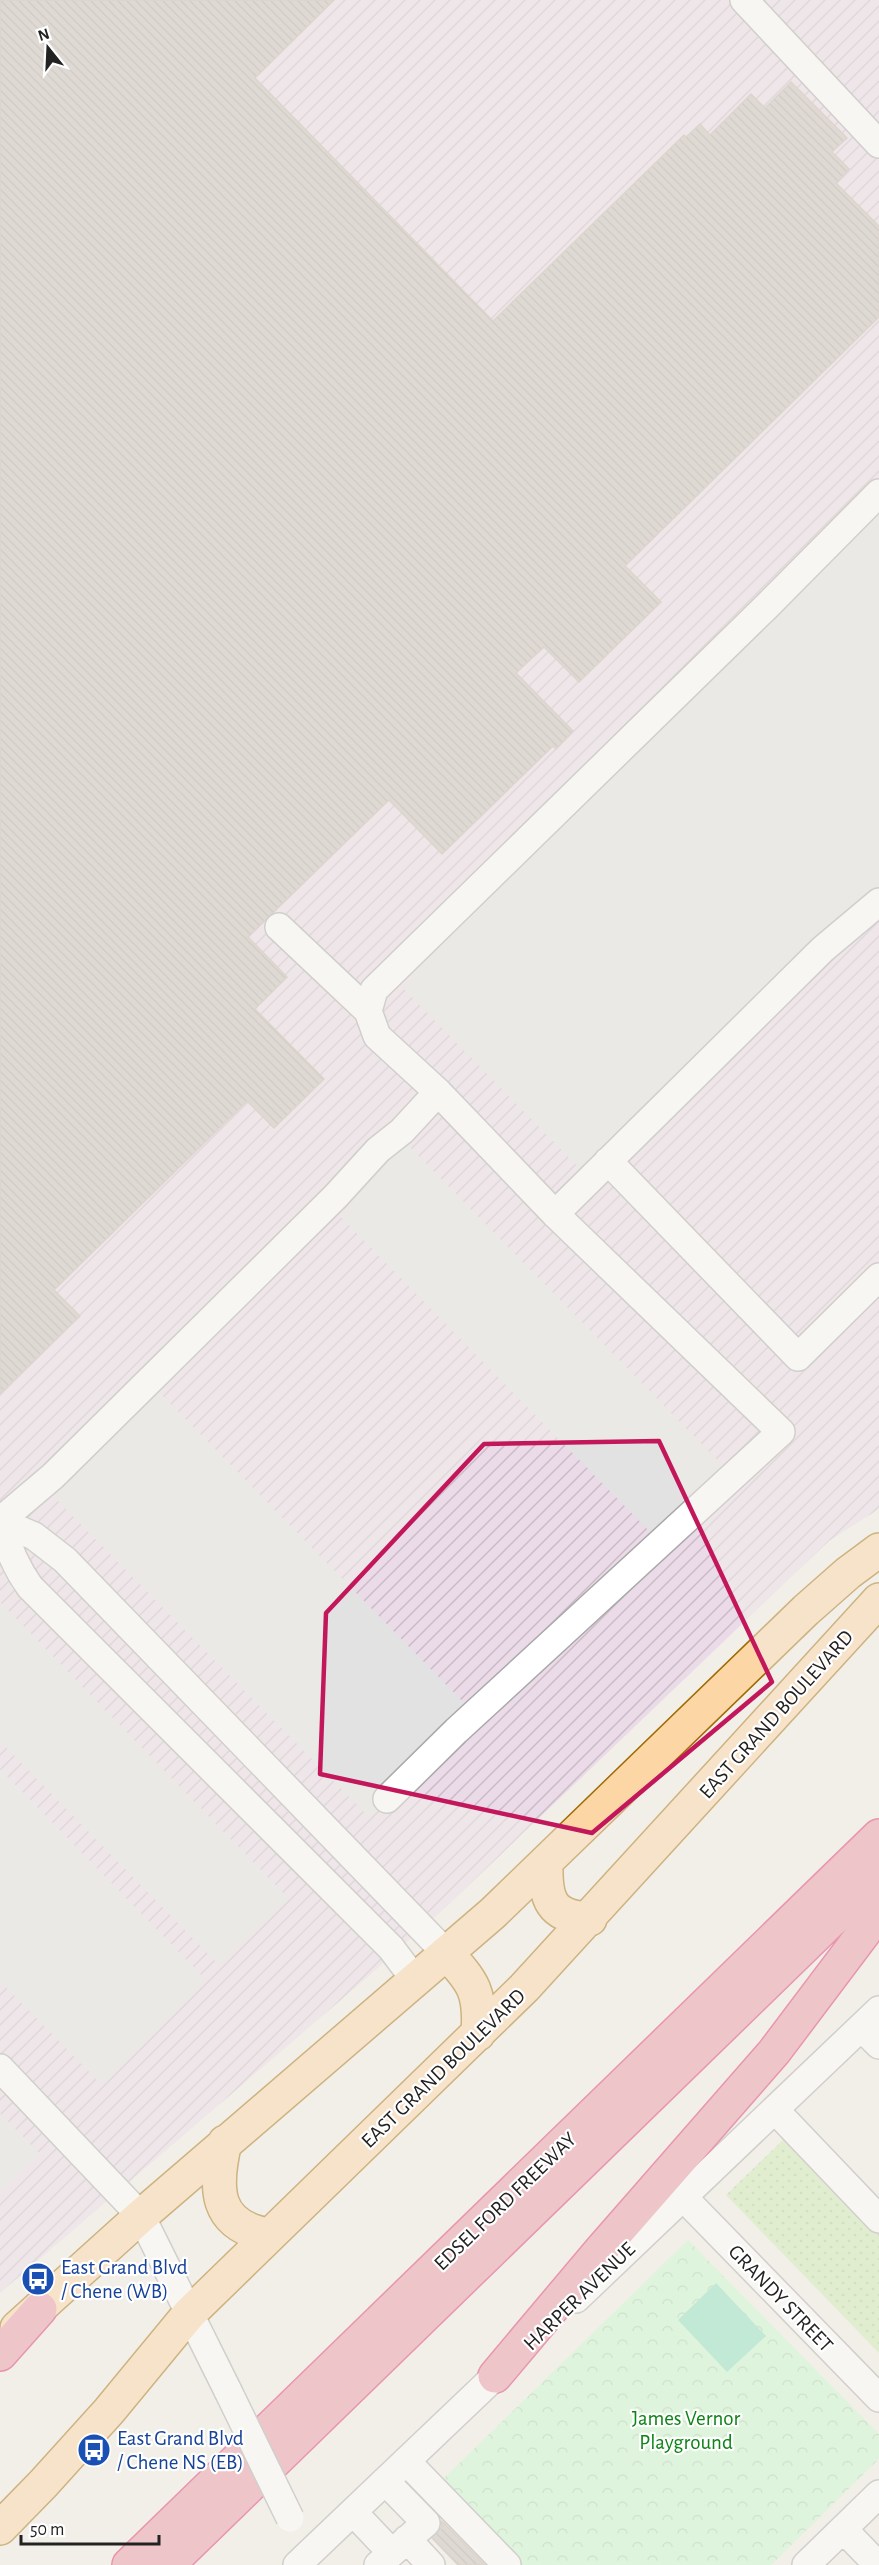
<svg xmlns="http://www.w3.org/2000/svg" width="879" height="2565" font-family="'Alegreya Sans',sans-serif">
<style>
.industrial{fill:url(#industrial-furrows)}
.grass{fill:url(#grass-dots)}
.park{fill:url(#park-crowns)}
.pitch{fill:#88e0be}
.parking{fill:#e2e2e2}
.building{fill:url(#building-back-hatch);stroke:#c4b6ab;stroke-width:1.5}
.lines{fill:none;stroke-linecap:round;stroke-linejoin:round}
.minor-casing{stroke:#a9a9a9;stroke-width:30}
.major-casing{stroke:#a06b00;stroke-width:36}
.highway-casing{stroke:#dc2a67;stroke-width:36}
.minor{stroke:#fff;stroke-width:27}
.major{stroke:#fcd6a4;stroke-width:33}
.highway{stroke:#e892a2;stroke-width:33}
.minor-bridge-casing{stroke:#a9a9a9;stroke-width:30;stroke-linecap:butt}
.minor-bridge{stroke:#fff;stroke-width:27}
.marked{fill:none;stroke:#c2185b;stroke-width:4.5;stroke-linejoin:round}
.labels{text-anchor:middle;stroke-width:4.5;stroke-linejoin:round;paint-order:stroke}
.street-label{font-size:21px;fill:#222;stroke:#fff}
.transit-label{font-size:21px;fill:#164399;stroke:#fff;text-anchor:start}
.park-label{font-size:21px;fill:#0c8416;stroke:#fff}
</style>
<defs>
<pattern id="industrial-furrows" width="10" height="10" patternUnits="userSpaceOnUse" patternTransform="scale(1.5)"><rect width="10" height="10" fill="#ebdbe8"/><path d="M-1 1l2-2M0 10L10 0M9 11l2-2" fill="none" stroke="#c9bcc7"/></pattern>
<pattern id="grass-dots" width="8" height="8" patternUnits="userSpaceOnUse" patternTransform="scale(1.5)"><rect width="8" height="8" fill="#cdebb0"/><path d="M2 2h.1M6 6h.1" fill="none" stroke="#b0c997" stroke-width="1.8" stroke-linecap="round"/></pattern>
<pattern id="park-crowns" width="20" height="18" patternUnits="userSpaceOnUse" patternTransform="scale(1.5)"><rect width="20" height="18" fill="#c8facc"/><path d="M2 6a3 3 0 1 1 6 0M12 15a3 3 0 1 1 6 0" fill="none" stroke="#acd6af"/></pattern>
<pattern id="building-back-hatch" width="6" height="6" patternUnits="userSpaceOnUse" patternTransform="scale(1.5)"><rect width="6" height="6" fill="#c7bfb8"/><path d="M-1 5l2 2M0 0l6 6M5-1l2 2" fill="none" stroke="#aba49e"/></pattern>
</defs>
<rect width="100%" height="100%" fill="#f2efe9"/>
<!-- industrial -->
<path class="industrial" d="M0 0H879V1509L829 1541 445 1908 370 1975 0 2293Z"/>
<!-- grass -->
<path class="grass" d="M787 2136 879 2231V2353L726 2195Z"/>
<!-- park -->
<path class="park" d="M688 2240 879 2434V2459L771 2565H519L439 2483Z"/>
<!-- pitch -->
<path class="pitch" d="M716 2283 766 2336 727 2372 678 2320Z"/>
<!-- parking -->
<path class="parking" d="M879 493V896L591 1180 403 988 411 978 403 974Z
M407 1144 727 1470 656 1538 340 1216 350 1205 346 1202 345 1187Z
M157 1390 475 1714 370 1818 52 1495Z
M0 1602 289 1899 219 1965 0 1741Z
M0 1769 206 1980 102 2085 0 1981Z
M0 2113 40 2154 0 2192Z"/>
<!-- building -->
<path class="building" d="M0 0H334L255 78 493 321 684 135 686 137 700 124 710 135 751 94 765 108 791 82 847 138 832 152 849 169 836 183 879 226V317L625 566 661 602 579 682 544 647 516 673 573 731 556 749 553 746 442 854 389 800 248 937 287 977 255 1009 324 1079 274 1128 247 1101 54 1290 80 1316 0 1394Z
M442 2521 485 2565H458L432 2538 441 2528Z"/>
<g class="lines">
<defs>
<path id="minor" d="M744 0 879 144
M279 927 368 1011
M438 1092 555 1214 823 949 879 902
M608 1161 798 1357 879 1277
M0 1521 53 1476 335 1197 378 1150 402 1131 438 1092 377 1036 368 1011 374 990 767 606 879 493
M1 1522 34 1536 65 1560 446 1953
M1 1522C7 1547 15 1566 30 1587L391 1948 415 1980
M387 1799 456 1731 781 1432 555 1214
M861 2027 879 2045
M0 2068 141 2216 228 2391
M775 2110 879 2219
M683 2197 879 2398
M576 2299 879 2010
M406 2461 507 2565
M353 2512 392 2553
M843 2529 878 2565
M407 2539 431 2565
M297 2565 509 2363
M378 2565 426 2523 385 2481
M806 2565 879 2494"/>
<path id="major" d="M546 1863C545 1899 550 1917 590 1919
M446 1953C474 1982 481 1993 478 2034
M225 2142C214 2188 214 2226 269 2235
M17 2328 141 2216 493 1913 806 1610 848 1573 879 1550
M0 2528 43 2484 109 2411 189 2314 524 1988 879 1600"/>
<path id="highway" d="M0 2354 40 2309
M495 2376 601 2250 774 2052 872 1922 879 1908
M129 2565 879 1836
M168 2565 879 1874"/>
</defs>
<!-- minor casing -->
<use href="#minor" class="minor-casing"/>
<!-- major casing -->
<use href="#major" class="major-casing"/>
<!-- highway casing -->
<use href="#highway" class="highway-casing"/>
<!-- minor -->
<use href="#minor" class="minor"/>
<!-- major -->
<use href="#major" class="major"/>
<!-- highway -->
<use href="#highway" class="highway"/>
<defs>
<path id="minor-bridge" d="M228 2391 290 2518"/>
</defs>
<!-- minor-bridge casing -->
<use href="#minor-bridge" class="minor-bridge-casing"/>
<!-- minor-bridge -->
<use href="#minor-bridge" class="minor-bridge"/>
</g>
<!-- marked area -->
<path d="M0 0H879V2565H0ZM659 1441 772 1682 592 1833 320 1774 326 1613 484 1444Z" fill="#f2efe9" fill-opacity=".55" fill-rule="evenodd"/>
<path class="marked" d="M659 1441 772 1682 592 1833 320 1774 326 1613 484 1444Z"/>
<!-- icons -->
<defs>
<symbol id="bus-disc" viewBox="-11 -11 22 22"><circle r="9.5" fill="#1a4fb4" stroke="#fff"/><path d="M-5-6H5V4H4V6H2V4H-2V6H-4V4H-5ZM-3.5-4V0h7V-4ZM-3.5 1.2v1.5H-2V1.2ZM2 1.2v1.5H3.5V1.2Z" fill="#fff"/></symbol>
</defs>
<g fill-rule="evenodd">
<use href="#bus-disc" x="19" y="2260" width="38" height="38"/>
<use href="#bus-disc" x="75" y="2431" width="38" height="38"/>
</g>
<g class="labels">
<!-- street labels -->
<g class="street-label">
<text transform="translate(776 1714) rotate(-48)" y="7">EAST GRAND BOULEVARD</text>
<text transform="translate(443 2068) rotate(-44)" y="7">EAST GRAND BOULEVARD</text>
<text transform="translate(505 2201) rotate(-44)" y="7">EDSEL FORD FREEWAY</text>
<text transform="translate(579 2296) rotate(-44)" y="7">HARPER AVENUE</text>
<text transform="translate(781 2298) rotate(46)" y="7">GRANDY STREET</text>
</g>
<!-- transit labels -->
<g class="transit-label">
<text x="61" y="2274">East Grand Blvd<tspan x="61" dy="24">/ Chene (WB)</tspan></text>
<text x="117" y="2445">East Grand Blvd<tspan x="117" dy="24">/ Chene NS (EB)</tspan></text>
</g>
<!-- park labels -->
<g class="park-label">
<text x="686" y="2425">James Vernor<tspan x="686" dy="24">Playground</tspan></text>
</g>
</g>
<!-- north arrow -->
<g transform="translate(48 48) rotate(342)" stroke="#ffffff" stroke-width="4.5" paint-order="stroke">
<path d="M0-4.5L10 22L0 15L-10 22Z" fill="#222222"/>
<text y="-9" font-size="16" font-weight="bold" text-anchor="middle" fill="#222222">N</text>
</g>
<!-- scale -->
<path d="M21 2535v9h138v-9" fill="none" stroke="#222222" stroke-width="3"/>
<text x="30" y="2535" font-size="18" fill="#222222" stroke="#ffffff" stroke-width="4.5" paint-order="stroke">50 m</text>
</svg>
